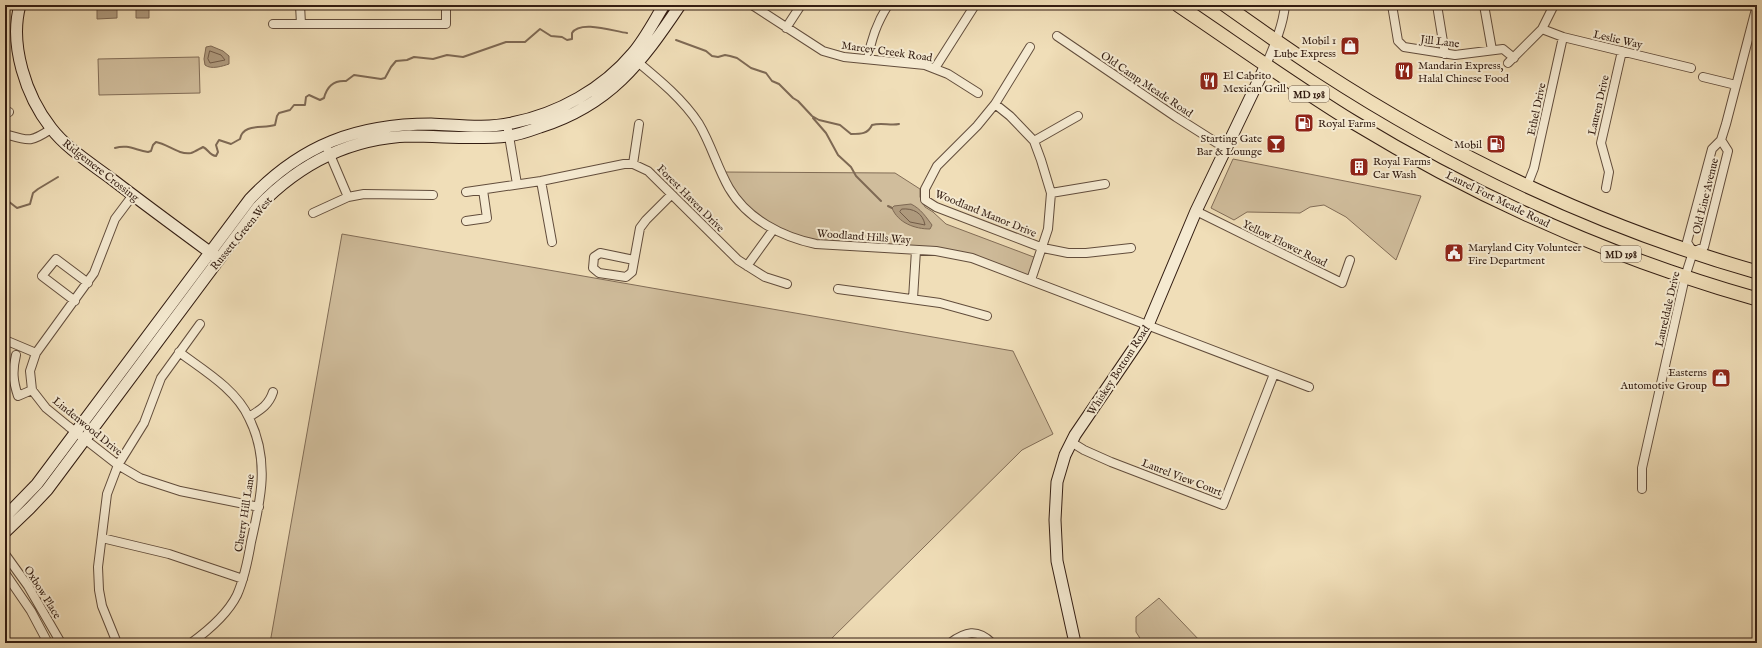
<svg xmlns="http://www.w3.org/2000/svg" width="1762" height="648" font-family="'IM FELL English',serif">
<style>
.green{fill:#d0bd9c;stroke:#826d57}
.water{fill:#b09c80;stroke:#7e6954}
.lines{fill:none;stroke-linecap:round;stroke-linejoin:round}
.shore{stroke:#725c49;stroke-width:1}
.stream{stroke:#7e6954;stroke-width:2}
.street-casing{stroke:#624d3c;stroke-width:10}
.secondary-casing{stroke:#331d12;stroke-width:13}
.primary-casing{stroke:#331d12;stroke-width:15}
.street{stroke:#f5ead1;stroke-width:8}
.secondary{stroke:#f5ead1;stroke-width:11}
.primary{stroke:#f0deb8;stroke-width:13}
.labels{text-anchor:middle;stroke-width:4;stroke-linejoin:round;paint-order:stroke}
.shield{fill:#f5ead1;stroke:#6d5a4b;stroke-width:1}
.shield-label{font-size:10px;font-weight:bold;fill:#331d12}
.street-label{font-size:11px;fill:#331d12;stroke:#f5ead1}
.poi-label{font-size:11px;fill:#331d12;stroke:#f5ead1;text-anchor:start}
</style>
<rect width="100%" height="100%" fill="#f0deb8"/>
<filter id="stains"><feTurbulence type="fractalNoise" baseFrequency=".005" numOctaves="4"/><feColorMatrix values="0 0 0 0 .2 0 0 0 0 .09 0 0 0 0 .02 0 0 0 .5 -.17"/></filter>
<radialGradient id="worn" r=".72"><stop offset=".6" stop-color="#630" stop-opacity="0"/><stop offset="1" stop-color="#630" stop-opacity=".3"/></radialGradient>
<!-- green -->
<path class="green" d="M199 57 200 93 99 95 98 59Z
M1233 159 1421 196 1396 260 1346 217 1324 205 1310 207 1300 213 1247 212 1234 220 1211 208Z
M721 172 895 173 920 189V197L925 207 933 212 946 224 1039 259 1031 280 972 258 802 241 751 213Z
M342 234 1013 351 1053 434 1022 450 827 643H270Z
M1159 598 1202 643H1143L1136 632V617Z"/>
<!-- water -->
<path class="water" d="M97 5H117V18L97 19Z
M136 7H149V18H136Z
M211 46 223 51 229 56V64C223 66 211 70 205 65L204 59 206 47Z
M911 204C921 209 926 217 932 225L930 229C915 229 898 223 892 208L894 206Z"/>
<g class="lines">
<!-- shore -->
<path class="shore" d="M210 51 221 55 225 60 210 63 208 59Z
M902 209C913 208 923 213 925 225L910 222 900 212Z"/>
<!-- stream -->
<path class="stream" d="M676 40 706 51 712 56 718 57 725 55 730 56 737 58 751 68 766 73 772 81 779 84 793 98 798 101 812 116 819 120 840 125 851 134C861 134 868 134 872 125 882 122 890 126 899 124
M813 118 826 133 838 155 851 167 856 176 881 201
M115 148C128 144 135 150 148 152L151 151 153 145 156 142C168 144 178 155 191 153 195 152 199 149 203 147 208 149 210 156 216 156L218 152 216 145 219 140 231 144 240 139C243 123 263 129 275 125L277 116 279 113 290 110 294 105H305L306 97 309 95 320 100 324 98C327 86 334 80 346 81L354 75 381 79 385 78 391 67 396 61 407 60 414 57 433 59 447 55 463 57 506 42H525L540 29 551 36 562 37 567 40 572 39V33C580 20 613 31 627 33
M888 206 892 208
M5 208 6 202 8 201 17 208 30 204 33 193 38 189 58 177"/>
<defs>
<path id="street" d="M300 5 301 24
M752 5 823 51 844 57 925 65 948 74 978 93
M1392 5 1398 41 1404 47 1455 55 1503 49 1514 58
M1437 5 1445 54
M1484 5 1492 50
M273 24H446V5
M786 28 801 5
M1542 29 1563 37 1691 68
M1057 36 1176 117 1217 143 1226 146
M1030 47 995 104 977 126 937 166 925 189V200L936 207 1043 248 1068 253H1086L1131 248
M634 59C657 78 683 99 699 124 711 144 717 167 729 188 747 219 782 237 816 244L936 251 972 258 1309 387
M868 59C871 38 877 23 888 5
M1508 63 1542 29 1554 5
M1266 65C1274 46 1283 26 1285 5
M935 68 975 5
M1703 77 1736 85
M995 104 1010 116 1034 141 1041 160 1051 193 1048 229 1031 280
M5 111 9 112
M507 124 517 184
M5 134C29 141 30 143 51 129
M1034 141 1078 116
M328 150 348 197
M633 164 639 124
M541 181 552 242
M1527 186 1534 168 1563 37
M1606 188 1609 172 1601 143 1622 51
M466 192 541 181 624 164H633L648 171 738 260 765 277 787 284
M1051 193 1105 184
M133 195 115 219 94 273 36 353 30 371 32 390 46 408 68 426 118 465 140 478 180 491 259 507
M1196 211 1342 283 1350 260
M313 213 348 197 364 194 433 195
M466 221 487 218 483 190
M1693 252 1687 242 1712 149 1721 140 1726 124 1757 5
M1693 252 1704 247 1728 151 1721 140
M634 260 600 253 594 257 593 268 599 273 626 277 632 272 640 228 646 220 671 195
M747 266 773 230
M838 289 940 303 987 316
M913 299 916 250
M75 301 42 276 56 259 88 283
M5 340 36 353
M179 352C203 370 236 389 249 418 270 460 261 499 251 542 248 560 244 579 237 595 227 615 209 630 191 643
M16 355C12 371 13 381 18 396L32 390
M249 417C260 410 269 405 273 392
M1071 442 1084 450 1111 462 1223 505 1274 374
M1642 489V468L1685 277 1693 252
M102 538 169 554 243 579
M5 554 28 586 61 643
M5 573 31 611 48 643
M117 643 102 606 99 590 98 567 107 494 118 465 144 423 161 378 200 324
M950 643C965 632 977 628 992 643"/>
<path id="secondary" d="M20 5C9 45 26 96 51 128 67 149 92 164 113 180 147 206 181 231 215 256
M5 517 37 484 250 199C301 145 357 124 431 124 458 125 486 129 512 123 558 114 603 89 633 53 645 39 654 21 664 5
M5 532 30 508 47 490 258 207C300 163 349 138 410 136 443 136 475 140 508 136 518 135 529 131 540 127 610 105 641 63 680 5
M1075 643 1057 561 1055 520 1057 482 1065 455 1075 435 1141 338 1148 325 1196 211 1266 65"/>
<path id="primary" d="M1178 5C1236 44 1293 85 1353 122 1478 198 1615 259 1757 299
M1225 5C1256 27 1287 49 1319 70 1454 158 1602 228 1757 272"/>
</defs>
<!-- street casing -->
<use href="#street" class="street-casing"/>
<!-- secondary casing -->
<use href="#secondary" class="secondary-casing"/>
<!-- primary casing -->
<use href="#primary" class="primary-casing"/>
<!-- street -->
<use href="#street" class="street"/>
<!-- secondary -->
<use href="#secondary" class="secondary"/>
<!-- primary -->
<use href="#primary" class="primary"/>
</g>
<!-- icons -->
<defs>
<symbol id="shop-square" viewBox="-11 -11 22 22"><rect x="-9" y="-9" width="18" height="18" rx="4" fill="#8f2418" stroke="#f5ead1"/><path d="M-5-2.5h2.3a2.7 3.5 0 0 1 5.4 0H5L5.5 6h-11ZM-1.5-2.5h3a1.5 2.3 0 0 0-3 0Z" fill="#fff"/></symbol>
<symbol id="restaurant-square" viewBox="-11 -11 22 22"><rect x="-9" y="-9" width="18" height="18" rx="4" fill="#8f2418" stroke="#f5ead1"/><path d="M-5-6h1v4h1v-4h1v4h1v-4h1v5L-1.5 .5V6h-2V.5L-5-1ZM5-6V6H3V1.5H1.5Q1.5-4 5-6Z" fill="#fff"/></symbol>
<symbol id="fuel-square" viewBox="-11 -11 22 22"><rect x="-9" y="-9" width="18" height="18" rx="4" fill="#8f2418" stroke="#f5ead1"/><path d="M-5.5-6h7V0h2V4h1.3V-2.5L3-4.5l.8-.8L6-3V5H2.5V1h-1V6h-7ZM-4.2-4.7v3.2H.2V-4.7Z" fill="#fff"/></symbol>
<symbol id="bar-square" viewBox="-11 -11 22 22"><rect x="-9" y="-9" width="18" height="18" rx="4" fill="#8f2418" stroke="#f5ead1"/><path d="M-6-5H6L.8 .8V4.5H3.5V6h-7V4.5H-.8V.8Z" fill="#fff"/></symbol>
<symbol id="building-square" viewBox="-11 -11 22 22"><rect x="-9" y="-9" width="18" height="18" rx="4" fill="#8f2418" stroke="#f5ead1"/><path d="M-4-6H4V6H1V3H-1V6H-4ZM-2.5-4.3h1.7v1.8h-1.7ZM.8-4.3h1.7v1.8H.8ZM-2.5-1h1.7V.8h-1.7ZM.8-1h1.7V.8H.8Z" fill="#fff"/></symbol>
<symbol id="civic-square" viewBox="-11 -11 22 22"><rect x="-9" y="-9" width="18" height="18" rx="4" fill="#8f2418" stroke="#f5ead1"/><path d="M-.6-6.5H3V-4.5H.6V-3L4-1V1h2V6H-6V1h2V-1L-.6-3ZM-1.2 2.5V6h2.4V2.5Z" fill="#fff"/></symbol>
</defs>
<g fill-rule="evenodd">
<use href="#shop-square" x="1339" y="35" width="22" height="22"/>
<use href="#restaurant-square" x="1393" y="60" width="22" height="22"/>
<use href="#restaurant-square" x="1198" y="70" width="22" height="22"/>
<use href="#fuel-square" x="1293" y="112" width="22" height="22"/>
<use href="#bar-square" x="1265" y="133" width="22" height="22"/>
<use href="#fuel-square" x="1485" y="133" width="22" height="22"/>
<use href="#building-square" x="1348" y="156" width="22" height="22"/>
<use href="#civic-square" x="1443" y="242" width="22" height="22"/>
<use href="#shop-square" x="1710" y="367" width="22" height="22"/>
</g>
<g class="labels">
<!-- shield labels -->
<g class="shield">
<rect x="1289" y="86" width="40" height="16" rx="3"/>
<rect x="1601" y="246" width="40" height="16" rx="3"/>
</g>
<g class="shield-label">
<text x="1309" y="98">MD 198</text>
<text x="1621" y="258">MD 198</text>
</g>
<!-- street labels -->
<g class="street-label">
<text transform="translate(1618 39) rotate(13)" y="4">Leslie Way</text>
<text transform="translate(1440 41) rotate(7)" y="4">Jill Lane</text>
<text transform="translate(887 51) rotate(8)" y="4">Marcey Creek Road</text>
<text transform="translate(1147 84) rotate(34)" y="4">Old Camp Meade Road</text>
<text transform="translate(1598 105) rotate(-77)" y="4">Lauren Drive</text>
<text transform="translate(1536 109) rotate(-78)" y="4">Ethel Drive</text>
<text transform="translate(101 170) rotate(38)" y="4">Ridgemere Crossing</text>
<text transform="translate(1705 196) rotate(-76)" y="4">Old Line Avenue</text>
<text transform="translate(691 198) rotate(45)" y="4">Forest Haven Drive</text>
<text transform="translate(1498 199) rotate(26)" y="4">Laurel Fort Meade Road</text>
<text transform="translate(986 213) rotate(22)" y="4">Woodland Manor Drive</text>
<text transform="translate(241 233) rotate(-51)" y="4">Russett Green West</text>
<text transform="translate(864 236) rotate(4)" y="4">Woodland Hills Way</text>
<text transform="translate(1285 243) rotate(26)" y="4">Yellow Flower Road</text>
<text transform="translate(1667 309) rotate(-77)" y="4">Laureldale Drive</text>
<text transform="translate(1118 370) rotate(-57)" y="4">Whiskey Bottom Road</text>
<text transform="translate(88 426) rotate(39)" y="4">Lindenwood Drive</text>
<text transform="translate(1182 477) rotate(21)" y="4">Laurel View Court</text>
<text transform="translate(244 513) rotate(-81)" y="4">Cherry Hill Lane</text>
<text transform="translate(43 592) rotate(58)" y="4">Oxbow Place</text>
</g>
<!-- poi labels -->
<g class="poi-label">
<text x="1336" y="44" text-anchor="end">Mobil 1<tspan x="1336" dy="13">Lube Express</tspan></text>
<text x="1418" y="69">Mandarin Express,<tspan x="1418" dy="13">Halal Chinese Food</tspan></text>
<text x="1223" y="79">El Cabrito<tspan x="1223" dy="13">Mexican Grill</tspan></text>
<text x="1318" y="127">Royal Farms</text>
<text x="1262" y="142" text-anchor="end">Starting Gate<tspan x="1262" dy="13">Bar &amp; Lounge</tspan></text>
<text x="1482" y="148" text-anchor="end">Mobil</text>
<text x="1373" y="165">Royal Farms<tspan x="1373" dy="13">Car Wash</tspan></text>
<text x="1468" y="251">Maryland City Volunteer<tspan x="1468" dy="13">Fire Department</tspan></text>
<text x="1707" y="376" text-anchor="end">Easterns<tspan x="1707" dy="13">Automotive Group</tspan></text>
</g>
</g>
<!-- margin -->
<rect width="1762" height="648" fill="none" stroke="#f0deb8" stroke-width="20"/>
<rect x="6" y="6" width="1750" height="636" fill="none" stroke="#331d12" stroke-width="2"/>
<rect x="10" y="10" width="1742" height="628" fill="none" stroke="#331d12"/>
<rect width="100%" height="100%" filter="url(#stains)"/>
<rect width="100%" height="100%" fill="url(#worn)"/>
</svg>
